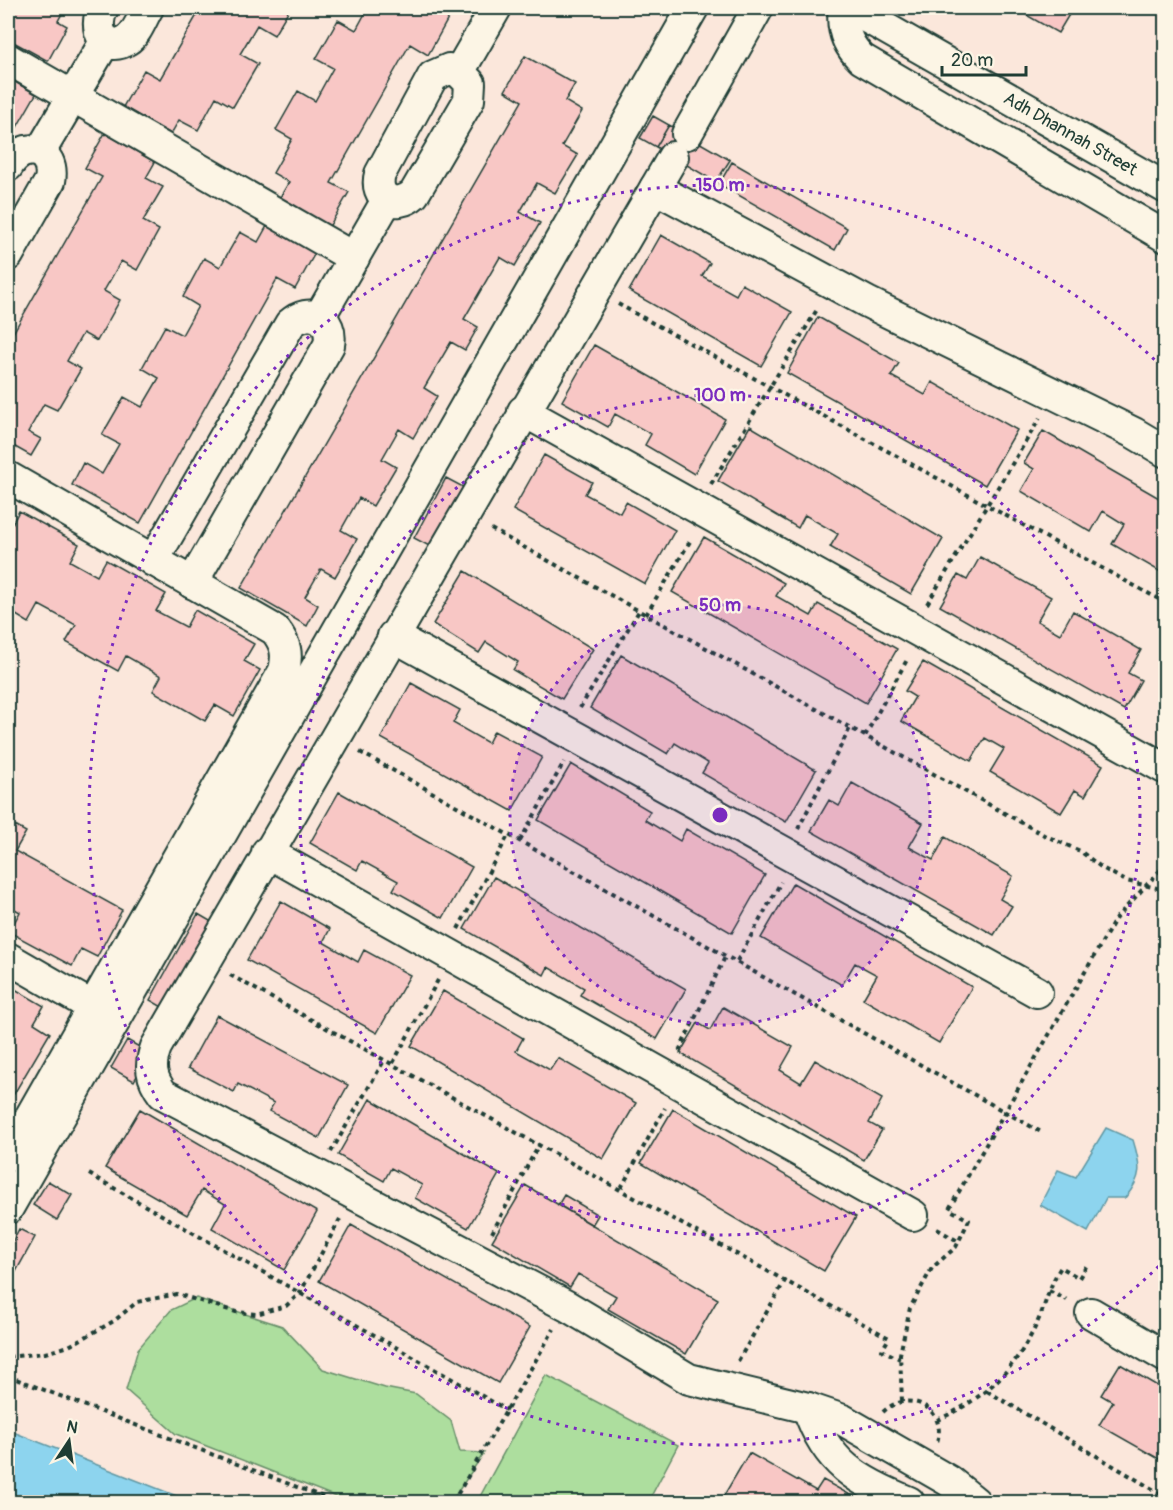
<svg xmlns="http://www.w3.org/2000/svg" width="1173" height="1510" font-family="Pangolin,sans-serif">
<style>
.green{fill:#adde9e;stroke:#668e69;stroke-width:1.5}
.water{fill:#8dd4ee;stroke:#6198a4;stroke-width:1.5}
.building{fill:#f8c7c5;stroke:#1f3d34;stroke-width:1.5}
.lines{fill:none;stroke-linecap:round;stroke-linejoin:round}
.minor-casing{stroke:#1f3d34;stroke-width:34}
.path{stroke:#1f3d34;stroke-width:4;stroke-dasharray:4.5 4.5;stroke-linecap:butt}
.minor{stroke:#fcf5e5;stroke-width:30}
.ring{fill:none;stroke:#7b2cbf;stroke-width:3;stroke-dasharray:3 6}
.labels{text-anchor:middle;stroke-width:4.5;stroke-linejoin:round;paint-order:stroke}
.street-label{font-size:18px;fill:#1f3d34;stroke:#fcf5e5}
.centre{fill:#7b2cbf;stroke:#fcf5e5;stroke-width:3}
.ring-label{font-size:18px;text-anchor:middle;font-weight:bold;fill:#7b2cbf;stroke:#fcf5e5;stroke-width:4.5;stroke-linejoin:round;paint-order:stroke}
</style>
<rect width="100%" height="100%" fill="#fbe7db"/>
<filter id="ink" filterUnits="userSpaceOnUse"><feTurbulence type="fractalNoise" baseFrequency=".0167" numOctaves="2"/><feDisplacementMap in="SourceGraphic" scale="12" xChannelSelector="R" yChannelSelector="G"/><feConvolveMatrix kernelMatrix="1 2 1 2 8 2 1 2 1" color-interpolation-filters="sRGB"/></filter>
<g filter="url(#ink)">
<!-- green -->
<path class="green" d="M196 1298 282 1326 323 1369 385 1388 416 1394 451 1421 460 1452 484 1453 451 1502H349L176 1434 126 1390 138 1349 171 1310Z
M546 1375 678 1445 648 1502H477Z"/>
<!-- water -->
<path class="water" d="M1106 1128 1133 1140C1141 1166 1143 1177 1125 1198H1106L1088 1232 1040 1205 1058 1170 1076 1177Z
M8 1430 192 1502H8Z"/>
<!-- building -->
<path class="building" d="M8 8H65L58 21 67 26 48 61 8 39 10 21Z
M201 8H290L274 35 257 25 240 54 258 64 233 107 216 97 198 130 179 120 171 134 123 107 144 70 160 79Z
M368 8H431L449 17 428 55 410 44 331 183 349 192 329 227 279 199 289 182 273 173 292 139 276 130 298 91 315 101 333 68 316 59 338 20 356 30Z
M1014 8H1073L1058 33Z
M525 56 575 84 565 101 582 111 562 146 578 155 555 193 537 183 520 212 540 223 515 266 500 257 464 319 478 327 465 350 451 342 424 388 437 396 413 438 399 429 382 459 396 467 373 506 359 498 341 530 357 539 335 577 321 569 305 597 318 605 307 626 241 588 522 101 505 91Z
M8 78 36 94 17 127 8 122Z
M653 116 669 125 656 147 640 138Z
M669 125 730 160 716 182 656 147Z
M105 133 155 162 146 178 163 187 143 221 159 230 137 270 121 261 104 291 120 300 97 341 83 333 67 361 81 369 57 410 44 404 28 432 41 439 31 456 8 443V342L102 177 85 168Z
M732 162 847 228 835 250 719 184Z
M267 226 315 253 295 289 277 279 140 523 72 485 83 463 102 474 119 444 102 435 124 397 142 407 159 378 142 368 165 326 182 335 198 306 183 297 204 258 220 267 240 232 258 242Z
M661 235 710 263 702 276 736 295 742 284 792 312 761 366 629 291Z
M818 317 899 363 891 376 925 395 932 382 1017 430 985 485 787 373Z
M594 345 725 419 694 474 645 445 651 434 615 414 608 427 562 401Z
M750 426 943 539 911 594 830 547 838 534 805 515 798 528 718 481Z
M1043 431 1166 502V575L1112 544 1124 524 1103 511 1091 532 1021 491 1034 469 1024 463Z
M544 455 592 482 585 494 620 513 626 502 675 530 645 584 513 510Z
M446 478 465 488 433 548 414 538Z
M19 511 79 544 70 561 97 576 106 560 166 594 156 611 186 627 195 610 254 644 244 661 260 670 234 716 215 705 205 721 153 691 161 676 126 656 118 671 66 642 76 625 39 605 29 623 8 610V525L11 526Z
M704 537 784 583 776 596 811 616 818 604 897 649 866 703 672 592Z
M980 557 1051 597 1037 621 1060 634 1073 611 1141 650 1128 673 1141 680 1124 710 940 606 958 575 967 580Z
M465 571 593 649 562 699 513 670 518 662 486 642 479 653 433 624Z
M621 655 816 770 786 822 702 773 708 763 675 743 668 754 590 708Z
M923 662 1103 765 1085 796 1075 790 1061 813 990 772 1004 749 985 738 971 761 901 721 915 697 905 691Z
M411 683 460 710 453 723 488 743 494 731 542 757 512 811 381 738Z
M571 764 650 811 645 820 680 841 686 829 765 875 732 933 538 820Z
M852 783 923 823 909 847 933 860 945 837 1013 876 1000 899 1012 906 994 935 811 831 829 800 839 806Z
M339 792 472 867 443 918 393 890 398 881 362 861 357 870 310 843Z
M8 822 26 832 15 851 122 910 97 957 81 949 72 966 9 932 20 912 8 905Z
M494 877 686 989 657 1039 580 995 584 988 548 967 544 975 464 929Z
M793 883 972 987 939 1043 863 999 877 975 855 963 842 985 761 938Z
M281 901 330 929 323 942 358 962 364 950 410 975 377 1033 247 960Z
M198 914 217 925 169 1011 150 1000Z
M8 985 44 1006 34 1023 50 1033 14 1094 8 1090Z
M443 991 523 1038 516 1051 550 1070 558 1058 636 1103 603 1159 411 1046Z
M723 1007 793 1047 780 1070 801 1083 815 1060 882 1099 869 1123 882 1130 864 1160 680 1053 698 1023 710 1030Z
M217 1015 348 1085 319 1138 269 1111 274 1103 238 1084 234 1092 188 1068Z
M127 1040 150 1053 134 1081 111 1068Z
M370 1099 499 1174 468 1228 415 1198 422 1185 391 1168 384 1181 338 1155Z
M140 1109 317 1212 284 1270 212 1228 225 1204 202 1190 187 1215 105 1168Z
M673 1109 856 1217 824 1271 641 1163Z
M48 1181 72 1195 57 1220 33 1205Z
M525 1185 718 1299 686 1354 608 1309 616 1296 578 1274 570 1287 492 1241Z
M564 1195 598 1215 592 1225 558 1205Z
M351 1225 530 1327 498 1383 319 1281Z
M19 1229 35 1237 8 1286V1250Z
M1120 1364 1166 1391V1463L1099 1425 1113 1402 1101 1395Z
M749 1453 816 1491 823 1480 863 1502H720Z"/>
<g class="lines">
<defs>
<g id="minor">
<path d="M103 8C92 28 104 54 127 40 137 34 142 18 148 8"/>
<path d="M844 8C841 28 847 45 862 59L1166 237"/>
<path id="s1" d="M850 8 1166 188"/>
<path d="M8 59 354 258"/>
<path d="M449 69 459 72 470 83 469 100 414 194C396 210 373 198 380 174L433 76Z"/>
<path d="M459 72 496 8"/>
<path d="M687 134 758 8"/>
<path d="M40 152 106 40"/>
<path d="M8 166C23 139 56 149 50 181L8 255"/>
<path d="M655 188 673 157"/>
<path d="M320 316 387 200"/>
<path d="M523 411 1164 768"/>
<path d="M8 477 275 630C286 644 288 654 284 671L8 1156"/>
<path d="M153 561 290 324C310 306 334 318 329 345L192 583"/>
<path d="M393 636 1037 992"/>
<path d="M267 852 913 1215"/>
<path d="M8 958 93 1007"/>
<path d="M8 1208 693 8"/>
<path d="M1091 1313 1166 1357"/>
<path d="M808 1408C826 1463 857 1481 909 1502"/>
<path d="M975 1502 949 1481 843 1420 808 1408 689 1379 567 1306 163 1094C151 1078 149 1066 156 1047L655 188 867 302 1134 433 1166 452"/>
</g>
</defs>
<!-- minor casing -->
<use href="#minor" class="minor-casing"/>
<!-- path -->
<path class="path" d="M618 304 1166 603
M711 484 818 308
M491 529 1044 835 1080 851 1102 868 1126 881 1166 890
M927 604 1040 418
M646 615 692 538
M580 708 639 611
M865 736 908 658
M360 752 1041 1132
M798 829 850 728
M520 841 564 762
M458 929 509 834
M737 961 781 882
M230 975 889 1338 882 1350 900 1359
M679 1051 726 955
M393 1063 438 980
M331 1152 385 1059
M89 1174 507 1410
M621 1188 665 1108
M937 1229 958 1241
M492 1233 539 1144
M1049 1291 1067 1300
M8 1357 45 1353 69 1346 114 1321 137 1302 177 1294 236 1312 256 1314 286 1306 300 1293 340 1219
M738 1361 786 1279
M8 1376 336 1502
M987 1391 1166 1497
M902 1401 900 1354 910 1308 932 1268 956 1247 969 1220 949 1209 1116 918 1166 864
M883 1412C907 1388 948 1408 937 1442
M937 1420C987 1398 1020 1365 1041 1314 1047 1299 1051 1282 1061 1267L1079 1278 1087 1265
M453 1502 554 1329"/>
<!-- minor -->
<use href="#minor" class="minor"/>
</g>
</g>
<!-- distance rings -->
<circle cx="720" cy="815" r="210" fill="#7b2cbf" fill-opacity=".12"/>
<g class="ring">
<circle cx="720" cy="815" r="210"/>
<circle cx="720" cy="815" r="420"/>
<path d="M1165 1260A630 630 0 1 1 1165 370"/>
</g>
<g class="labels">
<!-- street labels -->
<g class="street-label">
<text dy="6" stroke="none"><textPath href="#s1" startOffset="254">Adh Dhannah Street</textPath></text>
</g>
</g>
<circle cx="720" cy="815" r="9" class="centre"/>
<g class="ring-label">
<text x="720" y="191">150 m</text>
<text x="720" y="401">100 m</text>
<text x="720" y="611">50 m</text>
</g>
<!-- margin -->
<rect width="1173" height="1510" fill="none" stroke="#fcf5e5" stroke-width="30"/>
<rect x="15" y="15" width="1143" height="1480" fill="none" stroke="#1f3d34" stroke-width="2" filter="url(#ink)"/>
<!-- north arrow -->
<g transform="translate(69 1441) rotate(13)" stroke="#fcf5e5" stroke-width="4.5" paint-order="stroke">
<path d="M0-4.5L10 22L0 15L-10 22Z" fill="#1f3d34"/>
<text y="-9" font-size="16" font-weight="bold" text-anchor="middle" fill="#1f3d34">N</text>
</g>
<!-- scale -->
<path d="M942 66v9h84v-9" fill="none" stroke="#1f3d34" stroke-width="3"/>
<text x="951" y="66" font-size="18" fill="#1f3d34" stroke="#fcf5e5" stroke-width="4.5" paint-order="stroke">20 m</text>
</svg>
